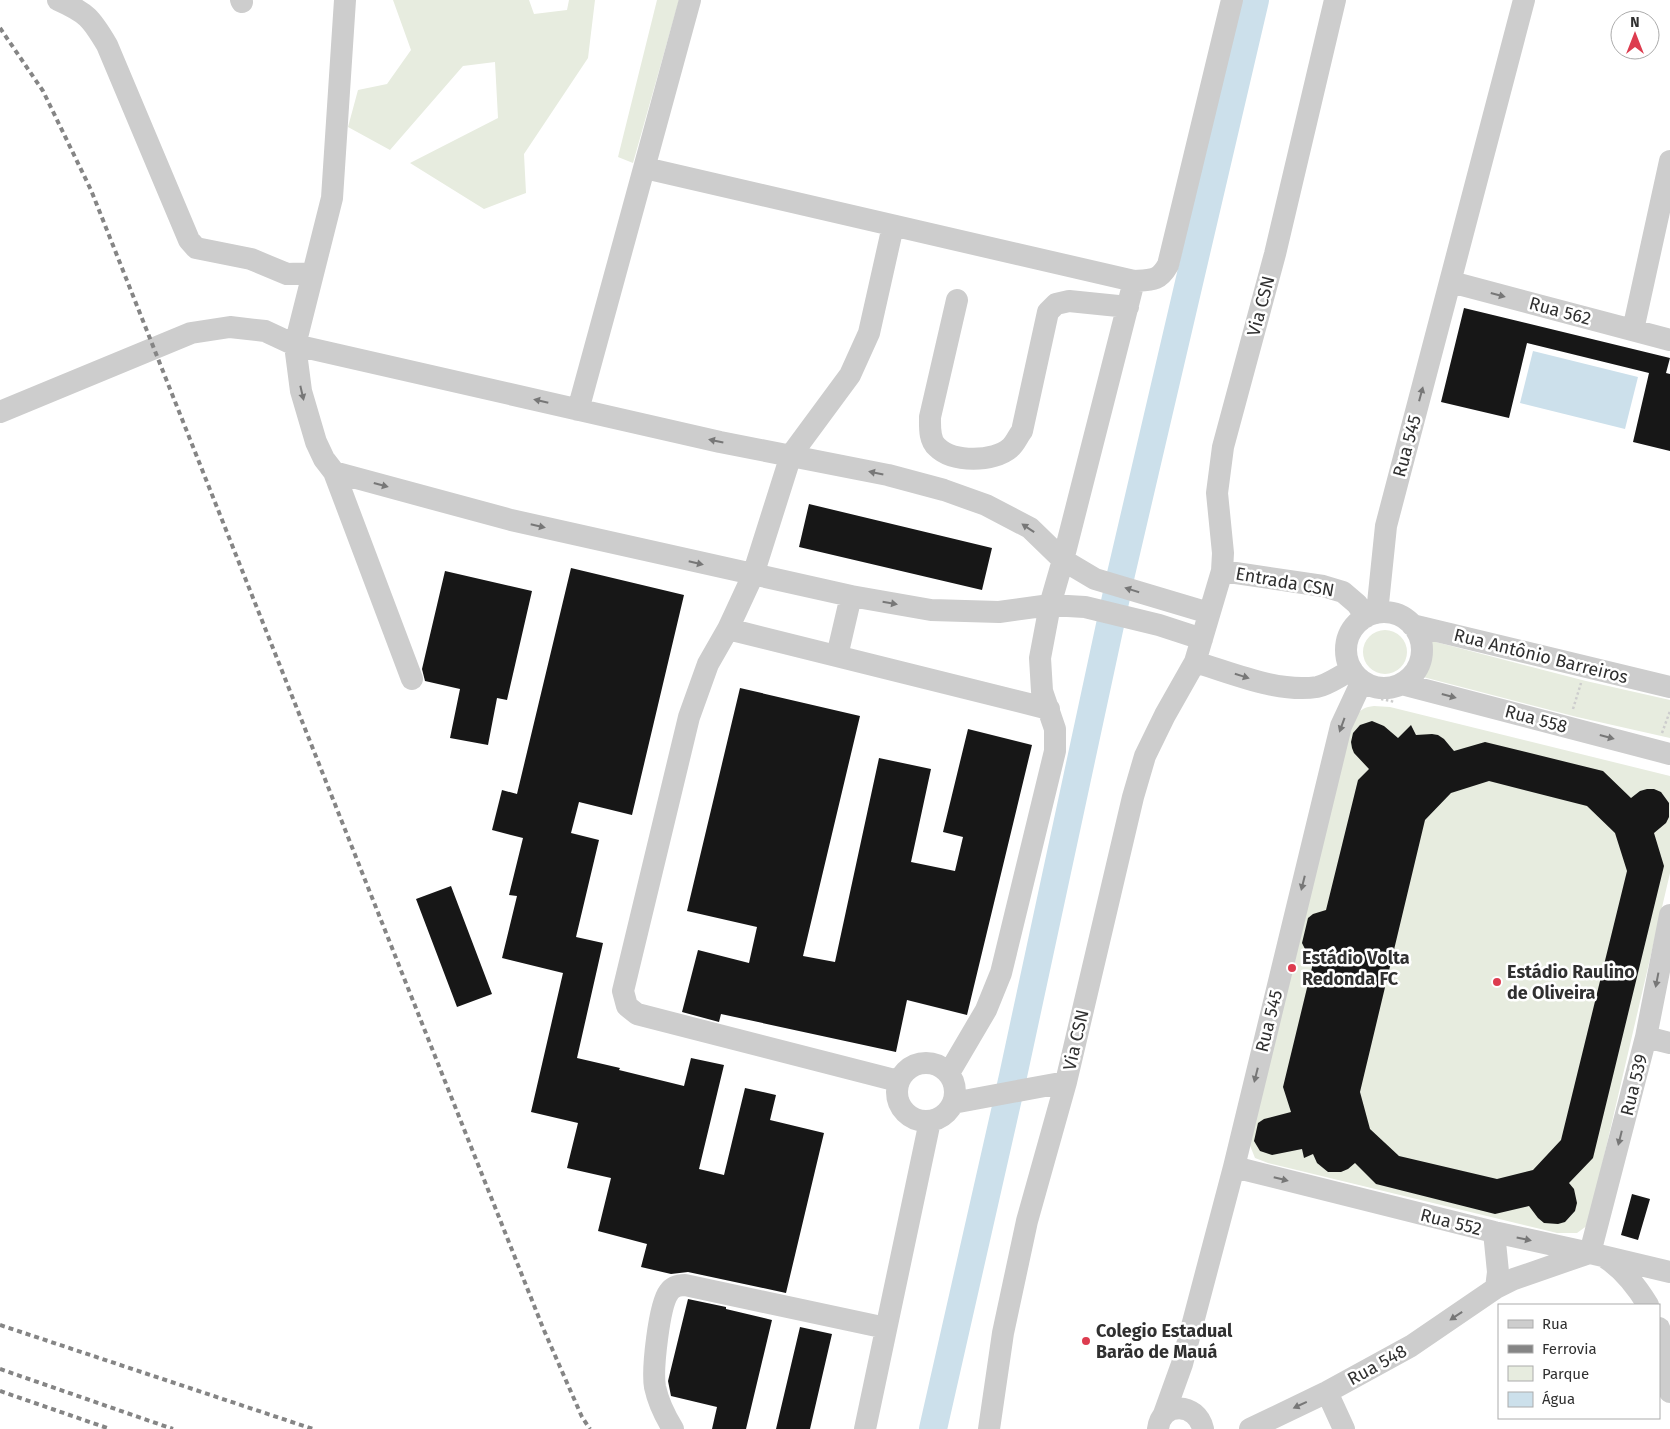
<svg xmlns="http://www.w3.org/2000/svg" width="1670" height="1429" font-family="'Fira Sans',sans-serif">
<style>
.green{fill:#e7ecdf}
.water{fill:#cce0eb}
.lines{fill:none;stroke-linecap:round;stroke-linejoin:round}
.river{stroke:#cce0eb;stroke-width:28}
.building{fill:#171717;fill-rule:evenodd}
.path{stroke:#cdcdcd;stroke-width:2.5;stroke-dasharray:2.5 2.5;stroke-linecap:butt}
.minor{stroke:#cdcdcd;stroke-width:22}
.rail{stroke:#858585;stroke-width:4;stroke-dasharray:5 4;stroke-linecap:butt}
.oneway{fill:#777}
.poi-dot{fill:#dd3c4f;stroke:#fff;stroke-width:2}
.labels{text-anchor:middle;stroke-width:5;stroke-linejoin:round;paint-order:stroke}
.street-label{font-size:18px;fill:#303030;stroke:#fff}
.poi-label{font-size:18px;font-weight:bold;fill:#303030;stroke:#fff;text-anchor:start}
</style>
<rect width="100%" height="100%" fill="#fff"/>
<!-- green -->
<path class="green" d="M393 0H529L534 14 567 10 569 0H595L588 58 524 154 526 193 484 209 410 163 498 118 495 62 463 66 390 150 348 127 358 90 387 84 411 50Z
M657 0H679L633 163 618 157Z
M1363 652a22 22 0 1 1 44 0a22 22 0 1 1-44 0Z
M1432 641 1586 681 1670 700V738L1577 717 1423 677 1431 657Z
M1374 706 1390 707 1670 776V873L1588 1225 1577 1233H1557L1268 1163 1255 1158 1249 1143 1349 732C1356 717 1356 708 1374 706Z"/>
<!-- water -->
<path class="water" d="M1533 351 1638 377 1625 429 1520 403Z"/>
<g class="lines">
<!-- river -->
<path class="river" d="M933 1429 1013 1076 1121 574 1255 0"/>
</g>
<!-- building -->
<path class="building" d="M1464 308 1670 358 1666 373 1670 374V451L1633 442 1649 373 1527 343 1509 418 1441 402Z
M809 504 992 548 982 590 799 547Z
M571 568 684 595 632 815 579 802 571 833 599 840 576 937 603 943 577 1058 620 1068 619 1070 684 1086 691 1058 724 1065 699 1169 724 1175 745 1088 776 1095 770 1120 824 1133 786 1293 688 1272 671 1274 641 1267 647 1244 598 1231 611 1178 567 1168 578 1123 531 1112 563 973 502 958 517 896 509 895 523 838 492 830 502 790 517 794Z
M445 571 532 591 507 700 497 698 488 745 450 738 460 689 425 681 422 669Z
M740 688 860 716 803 956 835 962 879 758 931 769 911 862 955 871 963 837 943 832 968 729 1032 745 967 1015 907 1000 896 1052 721 1014 719 1022 682 1012 698 950 749 963 757 927 687 911Z
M1372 721 1384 726 1398 738 1411 725 1416 735 1432 734 1438 735 1444 739 1454 751 1485 742 1603 771 1631 798 1640 791 1647 789H1654L1661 792 1669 803V817L1666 823 1654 833 1664 866 1593 1158 1569 1183 1574 1189 1577 1203 1575 1211 1565 1222 1558 1224 1544 1223 1538 1218 1529 1206 1495 1214 1376 1184 1355 1163 1348 1169 1341 1172H1328L1317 1163 1313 1154 1304 1158 1302 1149 1272 1155 1260 1151 1254 1141 1258 1123 1264 1119 1291 1112 1283 1087 1314 959 1307 953 1302 943 1308 918 1313 914 1326 910 1358 780 1369 769 1354 753 1352 748 1351 742 1353 733 1360 725ZM1489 781 1587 806 1615 833 1627 871 1561 1140 1533 1170 1497 1179 1399 1156 1370 1129 1360 1092 1425 820 1451 793Z
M451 886 492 994 457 1007 416 899Z
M1632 1194 1650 1199 1638 1240 1621 1235Z
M688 1299 726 1307V1309L772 1320 746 1429H712L717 1407 671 1396 668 1381Z
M800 1327 832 1334 810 1429H776Z"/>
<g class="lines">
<!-- path -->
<path class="path" d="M1381 699 1395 702
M1573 709 1581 683
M1662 733 1670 711"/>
<!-- minor -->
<path class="minor" d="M58 0C87 13 91 18 107 45L189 240 196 248 251 259 287 274 313 273
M241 0 242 2
M345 0 332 198 295 345 301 391 316 442 324 459 334 472 412 679
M645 168 1134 281C1152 280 1159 281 1168 265L1232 0
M893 226 869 333 850 375 791 455 753 575 728 629 708 664 689 717 623 991 627 1006 637 1014 898 1081
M1451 282 1670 340
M957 300 930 417C930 427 929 440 937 447 953 463 994 462 1010 448 1015 444 1018 436 1022 431L1048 312 1056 304 1069 301 1128 307
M1633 330 1670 161
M578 410 690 0
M0 412 191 333 230 327 265 331 295 345 720 442 888 475 944 490 986 505 1030 528 1063 560 1095 579 1209 613
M334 472 511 520 851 596 931 610 999 612 1050 605 1085 607 1159 625 1202 639
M1222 571 1323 586 1343 592 1357 604 1366 617
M1346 650a38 38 0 1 1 76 0a38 38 0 1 1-76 0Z
M1377 613 1386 526 1524 0
M1412 625 1670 687
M728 629 1049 709
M837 656 851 596
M1195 662C1232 673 1278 693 1317 687 1328 685 1341 675 1352 670
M1402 684 1670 754
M1646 1037 1670 1043
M897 1092a29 29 0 1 1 58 0a29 29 0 1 1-58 0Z
M949 1073 986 1010 1001 973 1055 751V729L1042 691 1040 658 1050 605 1063 560 1134 281
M953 1103 1066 1082
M1234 1167 1494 1232 1590 1253 1670 1272
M1494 1232 1498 1272 1496 1288
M1590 1253 1646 1037 1670 915
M1606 1258C1624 1270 1637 1287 1648 1305
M1659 1328 1663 1339 1670 1392
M1327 1392 1344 1429
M1164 1414 1182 1364 1234 1167 1341 726 1362 681
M673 1429C665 1416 658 1401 655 1387 652 1370 659 1305 669 1292 673 1286 679 1285 685 1285L886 1328
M865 1429 930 1121
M989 1429 1003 1333 1027 1221 1066 1082 1133 797 1145 756 1165 715 1195 662 1222 571 1223 553 1217 493 1223 447 1275 254 1335 0
M1158 1429C1161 1401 1197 1402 1203 1429
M1250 1429 1327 1392 1411 1346 1496 1288 1514 1279 1589 1253"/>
<!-- rail -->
<path class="rail" d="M0 28 43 91 91 190 543 1328 582 1417 590 1429
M0 1325 313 1429
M0 1369 173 1429
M0 1391 110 1429"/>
</g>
<!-- one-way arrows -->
<defs><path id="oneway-solid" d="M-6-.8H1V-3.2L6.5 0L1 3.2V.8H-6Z" transform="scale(1.25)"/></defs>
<g class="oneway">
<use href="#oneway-solid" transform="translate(1498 295) rotate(15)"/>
<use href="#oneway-solid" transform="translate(302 393) rotate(77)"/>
<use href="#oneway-solid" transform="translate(1421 394) rotate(-75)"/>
<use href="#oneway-solid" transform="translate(541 401) rotate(-167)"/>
<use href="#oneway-solid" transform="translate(716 441) rotate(-168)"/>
<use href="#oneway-solid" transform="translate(876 473) rotate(-168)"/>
<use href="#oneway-solid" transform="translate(381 485) rotate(15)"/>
<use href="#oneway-solid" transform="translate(538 526) rotate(13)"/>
<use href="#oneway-solid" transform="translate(1028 528) rotate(-146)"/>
<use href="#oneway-solid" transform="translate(696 563) rotate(13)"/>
<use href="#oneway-solid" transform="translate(1132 590) rotate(-163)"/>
<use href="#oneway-solid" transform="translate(890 603) rotate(10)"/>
<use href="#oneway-solid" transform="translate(1242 676) rotate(17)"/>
<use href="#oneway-solid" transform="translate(1449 696) rotate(15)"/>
<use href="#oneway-solid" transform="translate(1342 725) rotate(110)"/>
<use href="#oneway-solid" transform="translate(1607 737) rotate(15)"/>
<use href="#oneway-solid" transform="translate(1303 883) rotate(104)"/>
<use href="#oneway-solid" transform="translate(1657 980) rotate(101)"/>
<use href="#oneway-solid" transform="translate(1256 1075) rotate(104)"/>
<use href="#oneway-solid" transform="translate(1620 1138) rotate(104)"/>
<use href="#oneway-solid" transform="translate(1281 1179) rotate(14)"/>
<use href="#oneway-solid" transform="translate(1524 1239) rotate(12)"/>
<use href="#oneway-solid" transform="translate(1456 1316) rotate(146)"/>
<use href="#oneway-solid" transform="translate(1300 1405) rotate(155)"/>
</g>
<!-- markers -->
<g class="poi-dot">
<circle cx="1292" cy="968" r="5"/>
<circle cx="1497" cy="982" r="5"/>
<circle cx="1086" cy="1341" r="5"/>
</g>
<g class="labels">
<!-- street labels -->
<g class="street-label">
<text transform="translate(1261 306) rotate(-75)" y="6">Via CSN</text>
<text transform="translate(1560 311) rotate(15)" y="6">Rua 562</text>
<text transform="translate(1407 446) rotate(-75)" y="6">Rua 545</text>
<text transform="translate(1285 582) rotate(10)" y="6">Entrada CSN</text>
<text transform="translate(1541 656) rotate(14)" y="6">Rua Antônio Barreiros</text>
<text transform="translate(1536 719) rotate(15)" y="6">Rua 558</text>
<text transform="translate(1269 1021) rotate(-76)" y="6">Rua 545</text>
<text transform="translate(1076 1040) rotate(-77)" y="6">Via CSN</text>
<text transform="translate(1634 1085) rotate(-76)" y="6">Rua 539</text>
<text transform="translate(1451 1222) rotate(14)" y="6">Rua 552</text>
<text transform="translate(1377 1365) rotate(-29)" y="6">Rua 548</text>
</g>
<!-- poi labels -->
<g class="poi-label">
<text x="1302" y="964">Estádio Volta<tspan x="1302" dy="21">Redonda FC</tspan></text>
<text x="1507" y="978">Estádio Raulino<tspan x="1507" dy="21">de Oliveira</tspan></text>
<text x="1096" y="1337">Colegio Estadual<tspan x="1096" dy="21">Barão de Mauá</tspan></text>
</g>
</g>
<!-- legend -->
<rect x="1498" y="1304" width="162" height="115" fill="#ffffff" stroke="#acacac"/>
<rect x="1508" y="1320" width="25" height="8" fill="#cdcdcd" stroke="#acacac"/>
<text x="1542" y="1329" font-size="15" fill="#303030">Rua</text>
<rect x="1508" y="1345" width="25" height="8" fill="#858585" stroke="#acacac"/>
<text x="1542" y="1354" font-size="15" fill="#303030">Ferrovia</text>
<rect x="1508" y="1366" width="25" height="15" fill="#e7ecdf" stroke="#acacac"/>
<text x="1542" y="1379" font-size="15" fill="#303030">Parque</text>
<rect x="1508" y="1392" width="25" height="15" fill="#cce0eb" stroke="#acacac"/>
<text x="1542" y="1404" font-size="15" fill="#303030">Água</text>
<!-- north arrow -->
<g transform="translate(1635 35)"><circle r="24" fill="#ffffff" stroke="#acacac"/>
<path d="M0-4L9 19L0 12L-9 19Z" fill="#dd3c4f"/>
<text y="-8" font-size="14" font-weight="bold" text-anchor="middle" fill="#303030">N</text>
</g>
</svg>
